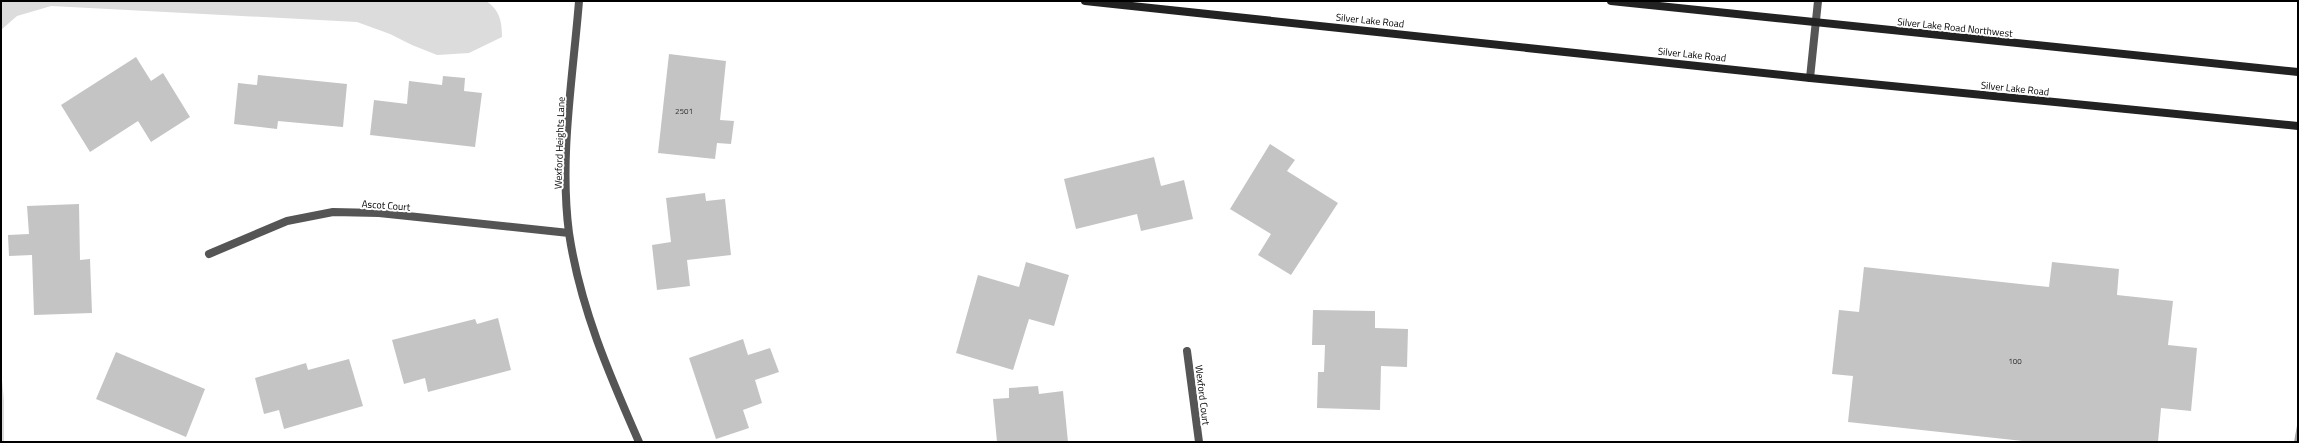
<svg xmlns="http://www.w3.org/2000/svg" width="2299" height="443" font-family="'Titillium Web',sans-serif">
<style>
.green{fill:#dcdcdc}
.water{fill:#a3a3a3}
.building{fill:#c4c4c4}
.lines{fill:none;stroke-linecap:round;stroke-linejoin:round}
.service{stroke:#555;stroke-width:8}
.minor{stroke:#555;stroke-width:8}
.secondary{stroke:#222;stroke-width:8}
.labels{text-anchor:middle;stroke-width:4;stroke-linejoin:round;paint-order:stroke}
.number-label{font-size:8px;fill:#313131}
.street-label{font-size:10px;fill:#000;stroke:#fff}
</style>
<rect width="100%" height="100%" fill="#fff"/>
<!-- green -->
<path class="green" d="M1 1H486C500 10 502 22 502 37L469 53 437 55 412 45 390 34 357 22 51 6 17 16 1 30Z
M1 370 4 400V442H1Z"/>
<!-- water -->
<path class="water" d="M2298 420V442H2294Z"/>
<!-- building -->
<path class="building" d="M669 54 726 61 720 120 734 121 731 144 717 143 715 159 658 153Z
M136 57 151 81 163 73 190 117 151 142 138 121 90 152 61 105Z
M258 75 347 84 343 127 278 121 277 129 234 124 238 83 257 85Z
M443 76 465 78 464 91 482 93 475 147 370 135 374 100 407 104 409 81 442 85Z
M1270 144 1295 160 1287 171 1338 203 1291 275 1258 255 1271 234 1230 209Z
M1154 157 1161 186 1184 180 1193 219 1141 231 1137 214 1076 229 1064 179Z
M705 193 706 201 725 199 731 255 687 260 690 286 657 290 652 245 671 242 666 198Z
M79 204 80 260 90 259 92 313 34 315 32 255 9 256 8 235 29 234 27 206Z
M1026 262 1069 275 1054 326 1029 319 1013 370 956 353 978 275 1019 287Z
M2052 262 2119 269 2117 295 2173 301 2168 345 2197 348 2191 411 2161 408 2158 442H2032L1848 422 1853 376 1832 374 1839 310 1859 312 1864 267 2049 287Z
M1313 310 1375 311V328L1408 329 1407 367 1381 366 1380 410 1317 408 1318 372H1324L1325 345H1312Z
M498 318 511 370 428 392 425 378 404 384 392 340 475 319 477 324Z
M743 339 748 355 770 348 779 372 755 380 762 403 743 410 749 428 716 439 689 358Z
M116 352 205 389 186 437 96 399Z
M349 359 363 406 284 429 279 410 264 414 255 378 306 363 308 370Z
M1038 386 1039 394 1063 391 1068 442H997L993 399 1009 398V388Z"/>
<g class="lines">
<!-- service -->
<path class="service" d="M1810 78 1818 1"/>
<!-- minor -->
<path class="minor" d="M579 1C573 77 559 157 569 233 580 307 609 374 639 442
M209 254 287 221 333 212 379 213 569 233
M1187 351 1199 442"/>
<!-- secondary -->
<path class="secondary" d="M1085 1 1810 78 2298 126
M1611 1 2298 72"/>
</g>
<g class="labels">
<!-- number labels -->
<g class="number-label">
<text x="684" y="114">2501</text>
<text x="2015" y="364">100</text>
</g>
<!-- street labels -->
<g class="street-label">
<text transform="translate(1370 20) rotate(6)" y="4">Silver Lake Road</text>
<text transform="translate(1955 27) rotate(6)" y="4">Silver Lake Road Northwest</text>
<text transform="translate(1692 54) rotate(6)" y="4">Silver Lake Road</text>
<text transform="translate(2015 88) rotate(6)" y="4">Silver Lake Road</text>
<text transform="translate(559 143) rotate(-88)" y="4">Wexford Heights Lane</text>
<text transform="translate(386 205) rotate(4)" y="4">Ascot Court</text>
<text transform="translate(1203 395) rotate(83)" y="4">Wexford Court</text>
</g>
</g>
<!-- border -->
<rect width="2299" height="443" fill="none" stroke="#000000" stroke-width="4"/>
</svg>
